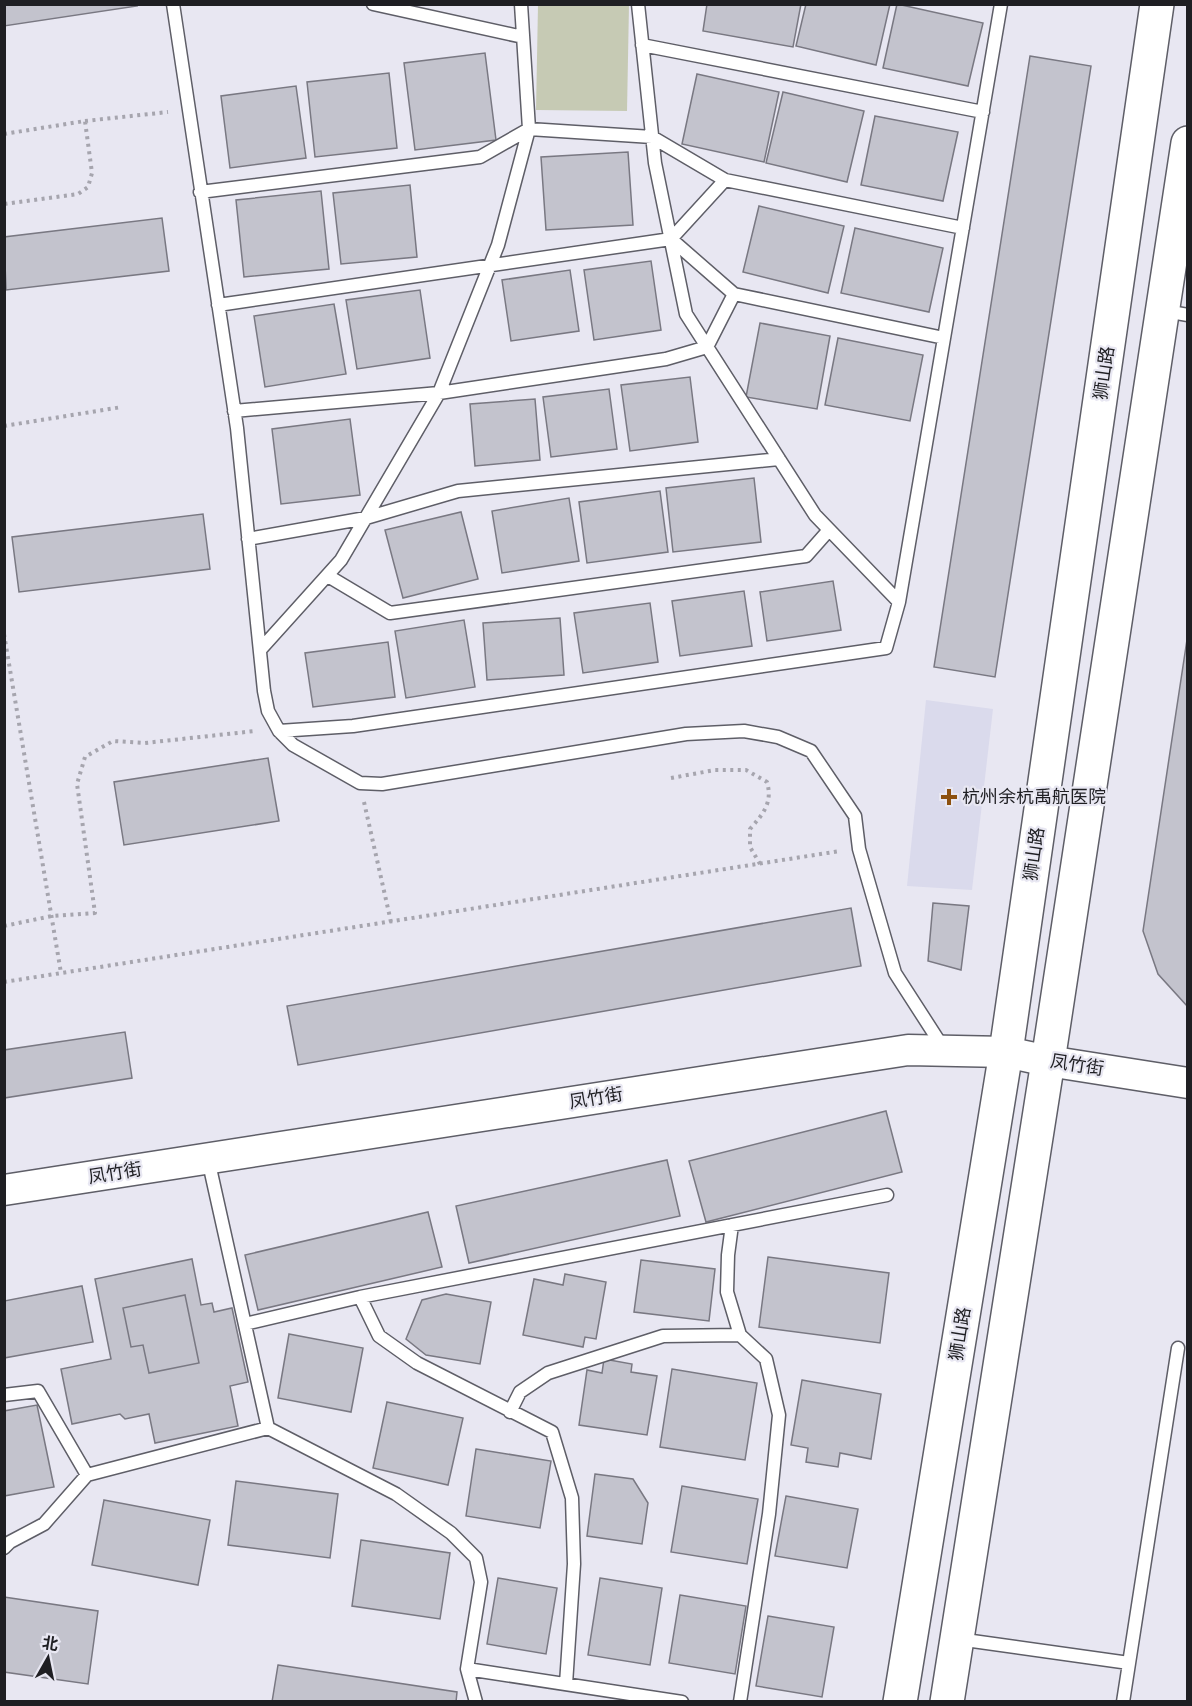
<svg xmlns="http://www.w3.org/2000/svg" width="1192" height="1706" font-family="Cabin,'Noto Sans SC',sans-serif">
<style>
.built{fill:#dadaec}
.garden{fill:#c6cab4}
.building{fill:#c3c3cd;stroke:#797882;stroke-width:1.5;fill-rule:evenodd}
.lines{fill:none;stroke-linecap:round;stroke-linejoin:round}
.service-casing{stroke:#5e5e67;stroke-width:15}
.tertiary-casing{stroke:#5e5e67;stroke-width:33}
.secondary-casing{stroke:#5e5e67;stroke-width:36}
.path{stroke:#a6a5ae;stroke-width:4;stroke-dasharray:3 4.5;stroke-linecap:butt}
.service{stroke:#fff;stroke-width:12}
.tertiary{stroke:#fff;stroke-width:30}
.secondary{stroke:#fff;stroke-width:33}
.poi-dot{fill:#8c500f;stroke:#e8e7f2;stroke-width:2}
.labels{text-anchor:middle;stroke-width:4.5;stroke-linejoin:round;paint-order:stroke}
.street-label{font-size:18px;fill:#1f1f23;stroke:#e8e7f2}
.poi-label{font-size:18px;fill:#1f1f23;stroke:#e8e7f2;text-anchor:start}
</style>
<rect width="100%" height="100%" fill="#e8e7f2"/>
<!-- built -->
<path class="built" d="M926 700 993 709 972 890 907 886Z"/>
<!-- garden -->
<path class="garden" d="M538 5H629L627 111 536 110Z"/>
<!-- building -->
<path class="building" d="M4 4H136L137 6 4 26Z
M707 4H801L793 47 703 31Z
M806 4H890L876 65 796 46Z
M897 4 983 23 968 86 883 68Z
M485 53 496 140 415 150 404 63Z
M1030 56 1091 66 995 677 934 667Z
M389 73 397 148 315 157 307 82Z
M697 74 779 92 764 162 682 144Z
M296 86 306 158 230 168 221 96Z
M783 92 864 111 847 182 766 163Z
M875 116 958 132 943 201 861 185Z
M628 152 633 225 546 230 541 157Z
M410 185 417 257 341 264 333 193Z
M321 191 329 269 244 277 236 200Z
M759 206 844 226 828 293 743 272Z
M162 218 169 271 6 290 4 237Z
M855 228 943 248 929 312 841 293Z
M651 261 661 330 594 340 584 270Z
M570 270 579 331 511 341 502 280Z
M420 290 430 358 357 369 346 300Z
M334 304 346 374 265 387 254 316Z
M760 323 830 336 817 409 746 397Z
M838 338 923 355 910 421 825 405Z
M690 377 698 442 630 451 621 385Z
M609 389 617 449 551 457 543 397Z
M535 399 540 460 475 466 470 404Z
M350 419 360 495 281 504 272 429Z
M754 478 761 542 673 552 666 488Z
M660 491 668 552 587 563 579 502Z
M569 498 579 561 502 573 492 511Z
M461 512 478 579 403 598 385 530Z
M203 514 210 569 19 592 12 537Z
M833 581 841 630 767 641 760 592Z
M744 591 752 646 680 656 672 601Z
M650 603 658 662 583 673 574 613Z
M560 618 564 675 487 680 483 623Z
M464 620 475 687 406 698 395 631Z
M1188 633V1007L1158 974 1143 931Z
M388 642 395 697 313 707 305 653Z
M268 758 279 821 124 845 114 782Z
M933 903 969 906 961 970 928 961Z
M851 908 861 966 298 1065 287 1006Z
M125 1032 132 1078 4 1098V1050Z
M886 1111 902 1172 706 1222 689 1161Z
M667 1160 680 1216 469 1263 456 1206Z
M428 1212 442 1267 258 1310 245 1255Z
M768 1257 889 1273 880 1343 759 1327Z
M192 1259 201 1305 212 1303 214 1312 232 1308 248 1382 230 1386 238 1426 155 1443 149 1414 125 1419 120 1414 72 1424 61 1369 111 1359 95 1279ZM185 1295 199 1363 149 1373 143 1345 131 1347 123 1308Z
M641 1260 715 1269 709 1321 634 1312Z
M565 1274 606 1282 596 1339 585 1337 583 1347 523 1335 534 1279 563 1285Z
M82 1286 93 1342 4 1358V1301Z
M446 1294 491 1302 480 1364 426 1355 406 1339 422 1300Z
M185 1295 199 1363 149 1373 143 1345 131 1347 123 1308Z
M289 1334 363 1348 351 1412 278 1398Z
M604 1359 632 1364 631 1372 657 1376 647 1435 579 1425 587 1370 602 1373Z
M672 1369 757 1383 745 1460 660 1447Z
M802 1380 881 1394 871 1459 840 1453 838 1467 806 1462 808 1448 791 1445Z
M387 1402 463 1418 448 1485 373 1468Z
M37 1405 54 1487 4 1496V1411Z
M476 1449 551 1461 540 1528 466 1516Z
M595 1474 633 1479 648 1503 642 1544 587 1536Z
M236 1481 338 1494 330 1558 228 1545Z
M682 1486 758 1499 747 1564 671 1552Z
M786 1496 858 1509 847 1568 775 1556Z
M104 1500 210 1520 198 1585 92 1565Z
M361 1540 450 1553 440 1619 352 1606Z
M498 1578 557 1588 546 1654 487 1644Z
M600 1578 662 1588 650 1665 588 1655Z
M680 1595 746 1606 735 1674 669 1663Z
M4 1597 98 1611 88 1684 4 1672Z
M768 1616 834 1627 822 1697 756 1686Z
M278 1665 457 1692 456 1702H272Z"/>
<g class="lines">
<defs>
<path id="service" d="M173 4 237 428 264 691 268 711 279 731 293 745 360 783 382 784 686 734 744 731 778 737 811 751 855 816 859 849 895 973 944 1049
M373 4 523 37
M642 45 983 112
M200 192 480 157 529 129 652 137 725 180
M671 239 725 180 963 228
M218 305 671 239 734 294 944 338
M1165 311 1188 315
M234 411 439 393 666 359 707 347 734 294
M248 539 366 518 458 491 779 459
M328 576 390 613 806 556 829 530
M899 602 1001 4
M260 650 341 560 439 393 498 245 529 129 521 4
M279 731 353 726 886 648 899 602 815 515 686 314 655 163 638 4
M208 1159 268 1428 396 1494 451 1533 476 1558 481 1582 467 1669 476 1702
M732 1225 728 1255 727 1292 740 1335
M360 1297 379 1336 417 1363 552 1432 572 1498 574 1564 566 1684
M245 1324 360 1297 887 1195
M4 1395 38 1391 87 1475
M510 1412 520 1392 548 1373 663 1336 740 1335 766 1359 779 1415 769 1514 740 1702
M4 1548 10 1542 44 1524 87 1475 268 1428
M958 1639 1129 1663
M467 1669 682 1702
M1123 1702 1178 1348"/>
<path id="tertiary" d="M4 1190 908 1050 1006 1052 1048 1061 1188 1083"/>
<path id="secondary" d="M900 1702 1006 1052 1157 4
M947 1702 1048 1061 1188 143"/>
</defs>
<!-- service casing -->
<use href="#service" class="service-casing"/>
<!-- tertiary casing -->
<use href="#tertiary" class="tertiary-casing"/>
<!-- secondary casing -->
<use href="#secondary" class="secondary-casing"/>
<!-- path -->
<path class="path" d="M85 121 168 112
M4 134 85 121 92 173 88 187 78 194 4 204
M4 426 122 407
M4 634 61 973
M671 778 715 770H746L767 782C773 803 763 814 750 829V847L760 864
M364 802 391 922
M4 926 52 916 95 913 77 784 85 757 113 741 145 743 255 731
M4 982 840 851"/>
<!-- service -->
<use href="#service" class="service"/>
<!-- tertiary -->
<use href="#tertiary" class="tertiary"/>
<!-- secondary -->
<use href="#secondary" class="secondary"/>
</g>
<!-- markers -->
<path class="poi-dot" d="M946 788h6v6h6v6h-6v6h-6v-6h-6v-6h6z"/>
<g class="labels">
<!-- street labels -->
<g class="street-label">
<text transform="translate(1104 373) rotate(-82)" y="6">狮山路</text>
<text transform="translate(1034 854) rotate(-82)" y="6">狮山路</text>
<text transform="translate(1077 1065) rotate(9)" y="6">凤竹街</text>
<text transform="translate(596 1098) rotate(-9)" y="6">凤竹街</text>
<text transform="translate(115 1173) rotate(-9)" y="6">凤竹街</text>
<text transform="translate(960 1334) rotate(-81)" y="6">狮山路</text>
</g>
<!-- poi labels -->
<g class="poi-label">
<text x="962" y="803">杭州余杭禹航医院</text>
</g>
</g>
<!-- border -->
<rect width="1192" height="1706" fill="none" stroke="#1f1f23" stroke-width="12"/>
<!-- north arrow -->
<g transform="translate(48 1658) rotate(9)" stroke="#e8e7f2" stroke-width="4.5" paint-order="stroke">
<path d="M0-4.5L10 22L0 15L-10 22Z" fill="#1f1f23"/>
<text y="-9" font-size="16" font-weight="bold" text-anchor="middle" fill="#1f1f23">北</text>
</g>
</svg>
